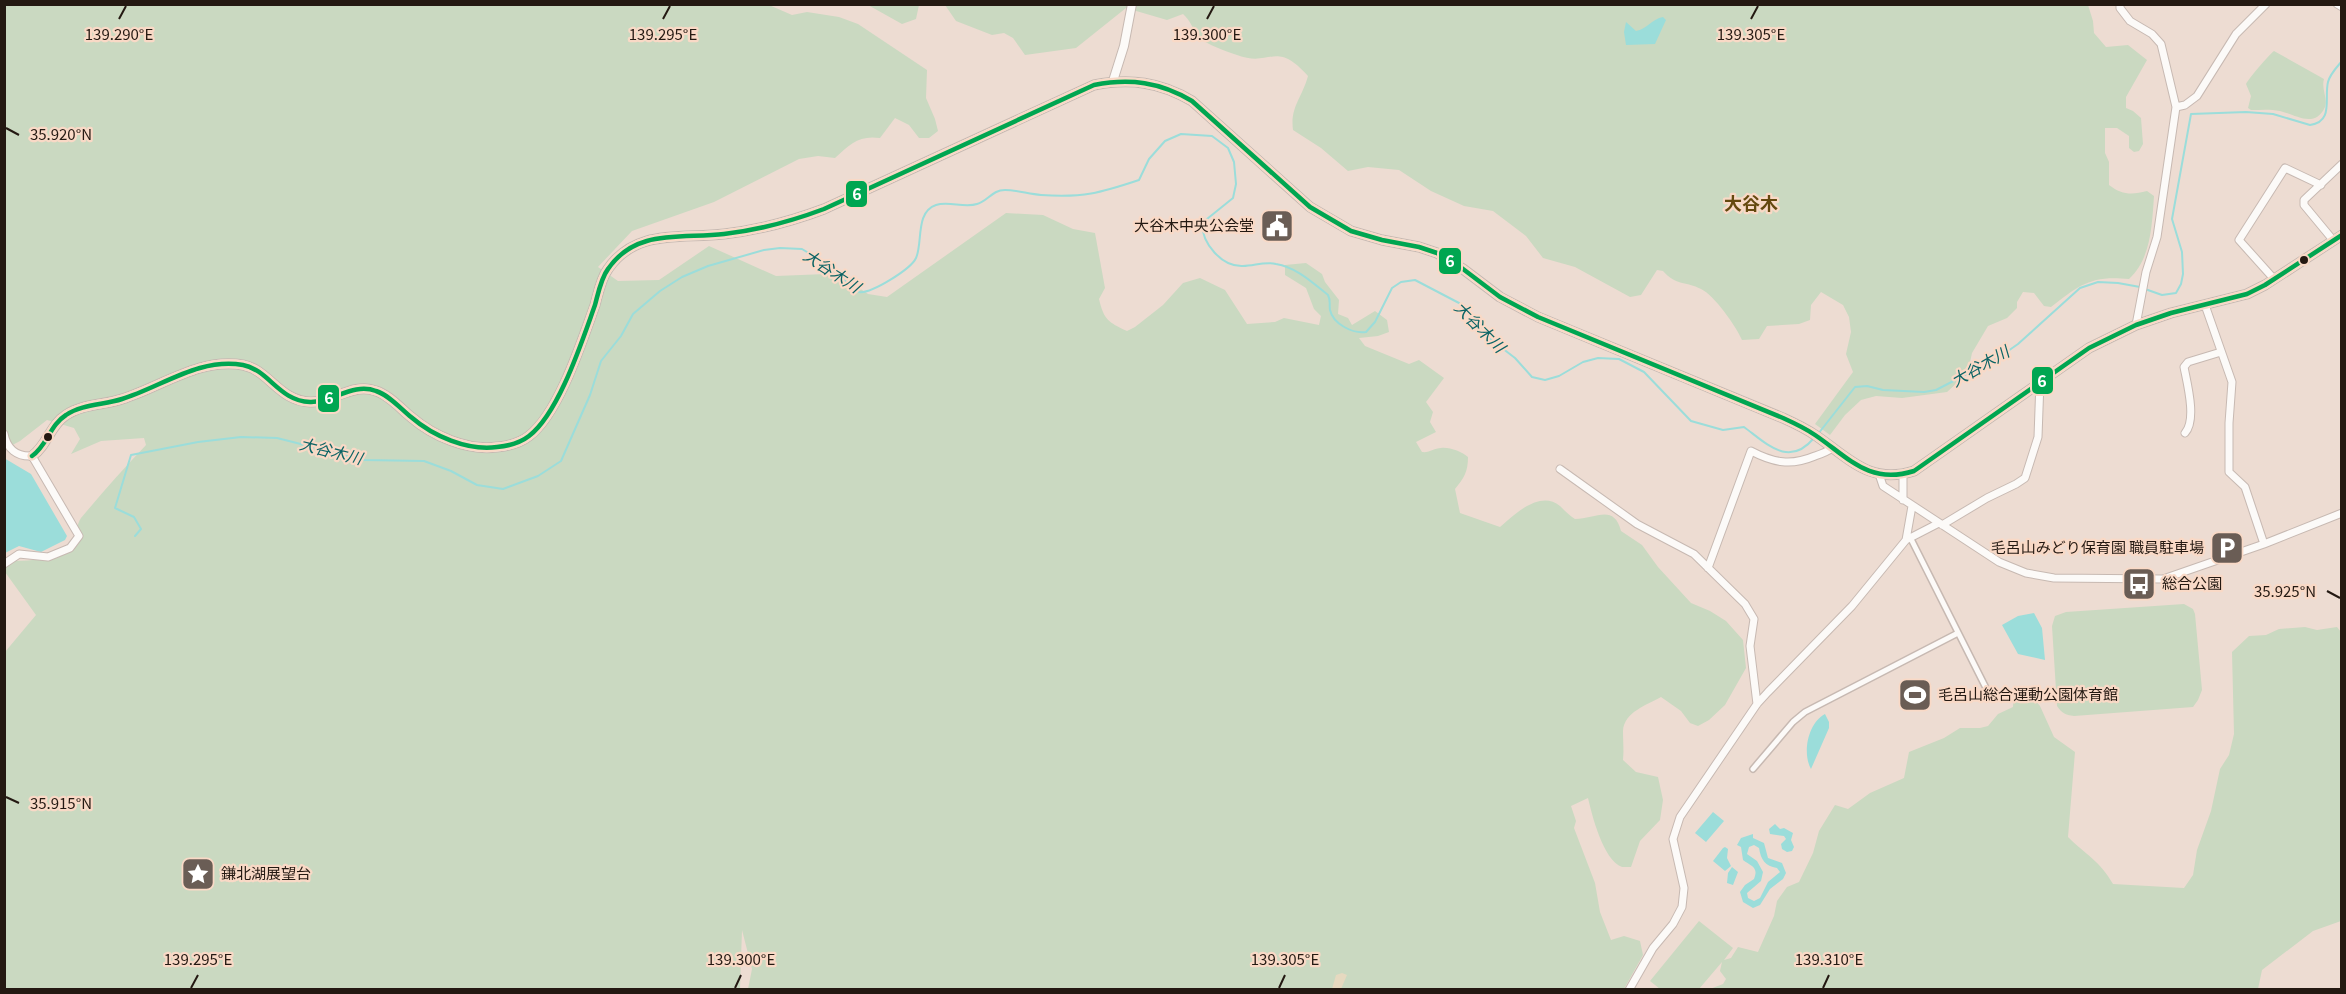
<svg xmlns="http://www.w3.org/2000/svg" width="2346" height="994" font-family="Georgia,'Noto Sans JP',serif">
<style>
.green{fill:#cad9c1}
.sand{fill:#e6d9c0}
.water{fill:#9bddda;fill-rule:evenodd}
.lines{fill:none;stroke-linecap:round;stroke-linejoin:round}
.stream{stroke:#9bddda;stroke-width:2}
.pedestrian-casing{stroke:#c7b9b2;stroke-width:8}
.minor-casing{stroke:#c7b9b2;stroke-width:9}
.tertiary-casing{stroke:#c7b9b2;stroke-width:10}
.secondary-casing{stroke:#c7b9b2;stroke-width:11}
.pedestrian{stroke:#fcfaf8;stroke-width:5}
.minor{stroke:#fcfaf8;stroke-width:7}
.tertiary{stroke:#fcfaf8;stroke-width:8}
.secondary{stroke:#f0ece7;stroke-width:9}
.bus-1-casing{stroke:#f9d9c6;stroke-width:9}
.bus-1{stroke:#00a651;stroke-width:4.5}
.ticks{fill:none;stroke:#241912;stroke-width:2}
.bus-dot{fill:#241912;stroke:#f9d9c6;stroke-width:2}
.labels{text-anchor:middle;stroke-width:4.5;stroke-linejoin:round;paint-order:stroke}
.poi-label{font-size:15px;fill:#241912;stroke:#f9d9c6;text-anchor:start}
.water-label{font-size:16px;font-style:italic;fill:#0c6465;stroke:#f9d9c6}
.quarter-label{font-size:18px;font-weight:bold;fill:#64480e;stroke:#f9d9c6}
.ticks-label{font-size:15px;text-anchor:middle;fill:#241912;stroke:#f9d9c6;stroke-width:4.5;stroke-linejoin:round;paint-order:stroke}
.line-badge{stroke:#f9d9c6;stroke-width:2}
.badge-label{font-size:16px;text-anchor:middle;font-weight:bold;fill:#fff}
</style>
<rect width="100%" height="100%" fill="#eddcd2"/>
<!-- green -->
<path class="green" d="M5 5H769L792 15 807 12 839 17 858 24 927 70 926 98 935 119 938 131 929 138H919L909 125 895 118 880 138C859 135 850 144 835 158L818 156 799 159 714 202 632 231 598 267 618 281 659 280 709 246 776 276 826 274 853 284 868 294 887 297 1006 213 1043 215 1073 229 1095 233 1105 288 1099 299C1104 320 1108 322 1127 331L1135 327 1163 305 1183 283 1200 278 1225 290 1247 324 1275 322 1284 318 1319 325 1321 316 1314 309 1306 288 1285 275V265L1306 263 1322 274 1325 282 1339 300 1338 314 1348 318 1352 325 1375 311 1387 320 1389 332 1378 336 1359 338 1365 346 1409 364 1419 360 1444 378 1426 402 1433 412 1430 422 1436 432 1416 442 1422 452C1430 453 1434 448 1441 448 1450 447 1462 452 1468 457 1468 472 1464 478 1455 489L1460 513 1500 527C1514 515 1540 489 1560 506 1565 511 1569 515 1575 519 1595 519 1614 503 1621 531L1642 545 1658 567 1691 603 1710 611 1726 621 1743 640 1746 668 1725 705 1709 720 1698 726 1690 723 1681 711 1661 697C1647 705 1624 712 1623 731 1623 741 1624 750 1623 760L1636 772 1658 777 1663 800 1660 820 1640 841 1631 867C1631 867 1622 867 1622 867 1603 860 1592 815 1588 798L1571 806 1576 821 1574 828 1595 883 1600 912 1611 940 1624 936 1640 941 1643 955 1624 989H748L752 969 742 930 740 989H5V652L36 615 5 572V559C26 564 53 559 70 543 77 537 76 525 81 518 102 493 124 468 146 445L144 438 101 441 71 454 80 439 74 428 47 420 20 441 5 449Z
M868 5H919L916 19 902 24Z
M945 5H2088L2093 21 2094 33 2106 47 2128 45 2147 60 2126 97V108L2133 111 2141 118 2143 144 2139 151 2134 152 2129 148V136L2117 128H2105V153L2109 162V185C2122 195 2132 195 2147 191L2154 196C2152 225 2151 259 2129 279 2091 275 2079 285 2051 307L2044 306 2034 293 2023 292 2017 302V308L2007 318 1988 326 1972 353 1969 367 1958 382 1947 392 1902 398 1876 396 1861 400 1845 415 1830 435 1815 424 1853 372 1846 354 1851 332 1849 317 1843 305 1821 292 1811 305 1810 320 1799 324 1767 326 1759 339 1742 340C1736 326 1714 295 1701 289 1686 281 1676 286 1663 271L1657 270 1641 295 1630 297 1575 267 1543 258 1526 236 1493 211 1464 206 1431 191 1399 170 1368 167 1348 171 1321 148 1293 130C1290 107 1302 98 1308 76 1275 39 1271 68 1237 55 1226 51 1207 45 1199 37 1193 30 1191 21 1183 14L1167 20 1126 8 1076 48 1025 55 1013 38 1004 33 992 35 956 21Z
M2274 51 2324 79C2321 89 2328 98 2325 107 2315 129 2296 115 2280 111 2270 109 2261 110 2251 110L2248 108 2251 96 2246 84C2250 77 2268 56 2274 51Z
M2184 604 2193 609 2195 614 2202 690 2198 700 2193 707 2074 716C2065 715 2062 713 2057 706L2052 626 2055 616 2066 612Z
M2305 627 2317 630 2337 627 2341 632V921L2313 931 2262 970 2258 989H1710L1723 984 1726 979 1720 971 1722 962 1699 989H1660L1650 981 1699 921 1733 948 1724 960 1731 958 1738 947 1758 952 1774 916 1777 901 1787 887 1799 882 1813 853 1819 831 1835 805 1848 809 1870 793 1904 778 1909 752 1944 738 1960 728H1980L1988 726 1998 714 2013 707 2014 689 2024 687 2040 706 2054 737 2075 752 2068 837C2086 855 2099 860 2113 884L2184 888 2193 875 2197 850 2211 811 2220 769 2229 755 2234 734 2232 652 2249 636 2266 635 2279 629Z"/>
<!-- sand -->
<path class="sand" d="M1342 973 1347 975 1341 989H1332L1336 975Z"/>
<!-- water -->
<path class="water" d="M1663 17 1666 20 1655 44 1626 45 1624 32 1626 22 1636 31C1647 29 1652 19 1663 17Z
M4 458 31 474 67 536 65 540 41 552 19 546 5 553Z
M2034 613 2042 628 2045 660 2018 654 2002 625 2018 616Z
M1825 714 1829 722V728L1811 769C1802 753 1808 723 1825 714Z
M1713 812 1724 821 1706 842 1695 833Z
M1775 824 1780 829 1784 828 1793 833 1791 840 1794 847 1792 851 1787 852 1782 849 1781 844 1786 839 1784 836 1770 834 1769 829Z
M1753 834V838L1764 843 1768 858 1782 863 1786 873 1783 879 1770 889 1760 905 1753 908 1743 902 1740 892 1745 885 1754 879C1759 867 1751 866 1743 860L1741 847 1737 845 1741 838ZM1754 845 1759 848C1761 860 1765 866 1777 868L1780 872 1768 882 1760 898 1754 901 1748 898 1747 893 1761 881 1763 872 1757 861 1747 854 1749 847Z
M1725 847 1728 849 1727 858 1731 866 1725 871 1713 861 1723 848Z
M1732 867 1738 872 1733 885 1727 883 1728 873Z"/>
<g class="lines">
<!-- stream -->
<path class="stream" d="M2145 289 2162 295 2176 293 2181 284 2183 274 2182 252 2172 219 2191 114 2246 112 2273 114 2310 125C2334 122 2324 98 2328 82 2330 74 2337 67 2342 61
M1818 434 1855 387 1867 386 1883 390 1924 392 1936 390 1998 358 2018 344 2080 288 2098 282 2118 283 2140 287
M135 536 141 529 134 517 115 508 131 455 198 442 241 437 277 438 364 460 424 461 451 471 477 485 503 489 538 476 561 461 590 395 601 361 621 336 633 314 660 291 682 277 708 266 764 250 780 248 802 249 820 260 859 292C871 294 911 269 916 258 923 243 915 212 936 205 948 201 965 208 977 204 988 201 992 190 1005 190 1016 190 1029 194 1041 195 1083 198 1100 193 1139 180L1149 159 1165 141 1181 134 1212 136 1228 148 1234 162 1236 184 1233 198 1202 223C1202 244 1222 267 1243 266 1254 266 1265 261 1276 264 1296 267 1313 283 1328 295 1331 301 1329 304 1330 310 1333 324 1353 334 1366 332L1375 322 1392 288 1401 282 1415 280 1459 303 1477 320 1489 338 1515 358 1532 377 1545 380 1559 376 1583 362 1598 358 1619 359 1644 372 1691 421 1723 430 1744 427C1767 444 1789 468 1814 438"/>
<defs>
<path id="pedestrian" d="M1910 537 1986 688
M1753 769 1793 722 1805 712 1958 633"/>
<path id="minor" d="M2120 4V8L2130 21 2152 34 2161 44 2176 107 2157 237 2146 272 2136 325
M2337 4 2342 7
M2176 107 2185 105 2197 96 2236 34 2266 4
M2333 240 2304 205V200L2342 164
M2274 279 2239 240 2285 168 2321 185
M2205 305 2232 382 2229 423V472L2245 487 2264 544
M2185 433C2197 420 2187 383 2184 367L2188 362 2221 352
M4 434C7 449 17 457 32 456L79 536 70 548 48 557 19 554 4 564
M1560 469 1637 524 1694 554 1745 604 1754 619 1750 646 1757 704
M1879 474 1883 486 1999 562 2026 573 2054 578 2163 579 2264 544 2342 513
M1903 500V474
M1942 525 1987 498 2016 484 2025 478 2038 437 2040 381
M1906 540 1912 506
M1708 568 1751 451C1774 463 1791 466 1815 456 1821 454 1827 452 1832 448
M1629 990 1653 948 1673 924 1682 907 1684 888 1673 839 1680 817 1757 704 1768 692 1852 606 1906 540 1939 523"/>
<path id="tertiary" d="M1113 81 1124 46 1132 4"/>
<path id="secondary" d="M32 456C47 446 50 425 66 415 82 404 104 405 122 399 161 387 200 357 243 365 269 370 279 401 310 402 332 403 353 382 376 391 389 395 401 409 411 417 433 436 467 451 497 447 508 446 520 443 529 436 559 413 582 341 595 305 598 294 601 278 608 269 636 228 682 239 724 234 759 230 792 221 824 209L1094 85C1130 78 1160 82 1192 101L1310 207 1351 231 1382 240 1419 247 1437 253 1463 269 1500 297 1538 317 1783 418C1794 423 1805 428 1815 435 1849 458 1869 485 1914 471L2089 348 2136 325 2171 313 2247 294 2265 285 2342 235"/>
</defs>
<!-- pedestrian casing -->
<use href="#pedestrian" class="pedestrian-casing"/>
<!-- minor casing -->
<use href="#minor" class="minor-casing"/>
<!-- tertiary casing -->
<use href="#tertiary" class="tertiary-casing"/>
<!-- secondary casing -->
<use href="#secondary" class="secondary-casing"/>
<!-- pedestrian -->
<use href="#pedestrian" class="pedestrian"/>
<!-- minor -->
<use href="#minor" class="minor"/>
<!-- tertiary -->
<use href="#tertiary" class="tertiary"/>
<!-- secondary -->
<use href="#secondary" class="secondary"/>
<defs>
<path id="bus-1" d="M32 456C47 446 50 425 66 415 82 404 104 405 122 399 161 387 200 357 243 365 269 370 279 401 310 402 332 403 353 382 376 391 389 395 401 409 411 417 433 436 467 451 497 447 508 446 520 443 529 436 559 413 582 341 595 305 598 294 601 278 608 269 636 228 682 239 724 234 759 230 792 221 824 209L1094 85C1130 78 1160 82 1192 101L1310 207 1351 231 1382 240 1419 247 1437 253 1463 269 1500 297 1538 317 1783 418C1794 423 1805 428 1815 435 1849 458 1869 485 1914 471L2089 348 2136 325 2171 313 2247 294 2265 285 2342 235"/>
</defs>
<!-- bus-1 casing -->
<use href="#bus-1" class="bus-1-casing"/>
<!-- bus-1 -->
<use href="#bus-1" class="bus-1"/>
</g>
<!-- ticks -->
<path class="ticks" d="M119 19 126 6M663 19 670 6M1207 19 1214 6M1751 19 1758 6M6 128 19 135M2327 591 2340 598M6 797 19 803M191 988 198 975M735 988 741 975M1279 988 1285 975M1823 988 1829 975"/>
<!-- icons -->
<defs>
<symbol id="civic-square" viewBox="-11 -11 22 22"><rect x="-9" y="-9" width="18" height="18" rx="4" fill="#6a5d55" stroke="#f9d9c6"/><path d="M-.6-6.5H3V-4.5H.6V-3L4-1V1h2V6H-6V1h2V-1L-.6-3ZM-1.2 2.5V6h2.4V2.5Z" fill="#fff"/></symbol>
<symbol id="parking-square" viewBox="-11 -11 22 22"><rect x="-9" y="-9" width="18" height="18" rx="4" fill="#6a5d55" stroke="#f9d9c6"/><path d="M-3.5-5.5H1a3.5 3.5 0 0 1 0 7H-1V5.5H-3.5ZM-1-3.4V-.6H.8a1.4 1.4 0 0 0 0-2.8Z" fill="#fff"/></symbol>
<symbol id="bus-square" viewBox="-11 -11 22 22"><rect x="-9" y="-9" width="18" height="18" rx="4" fill="#6a5d55" stroke="#f9d9c6"/><path d="M-5-6H5V4H4V6H2V4H-2V6H-4V4H-5ZM-3.5-4V0h7V-4ZM-3.5 1.2v1.5H-2V1.2ZM2 1.2v1.5H3.5V1.2Z" fill="#fff"/></symbol>
<symbol id="stadium-square" viewBox="-11 -11 22 22"><rect x="-9" y="-9" width="18" height="18" rx="4" fill="#6a5d55" stroke="#f9d9c6"/><path d="M0-5a6.5 5 0 1 0 0 10a6.5 5 0 1 0 0-10ZM-3.5-1.8h7v3.6h-7Z" fill="#fff"/></symbol>
<symbol id="sight-square" viewBox="-11 -11 22 22"><rect x="-9" y="-9" width="18" height="18" rx="4" fill="#6a5d55" stroke="#f9d9c6"/><path d="M0-6L1.8-2.2L6-1.7L2.9 1.2L3.7 5.4L0 3.3L-3.7 5.4L-2.9 1.2L-6-1.7L-1.8-2.2Z" fill="#fff"/></symbol>
</defs>
<g fill-rule="evenodd">
<use href="#civic-square" x="1258" y="207" width="38" height="38"/>
<use href="#parking-square" x="2208" y="529" width="38" height="38"/>
<use href="#bus-square" x="2120" y="565" width="38" height="38"/>
<use href="#stadium-square" x="1896" y="676" width="38" height="38"/>
<use href="#sight-square" x="179" y="855" width="38" height="38"/>
</g>
<!-- markers -->
<g class="bus-dot">
<circle cx="2304" cy="260" r="5"/>
<circle cx="48" cy="437" r="5"/>
</g>
<g class="labels">
<!-- poi labels -->
<g class="poi-label">
<text x="1254" y="231" text-anchor="end">大谷木中央公会堂</text>
<text x="2204" y="553" text-anchor="end">毛呂山みどり保育園 職員駐車場</text>
<text x="2162" y="589">総合公園</text>
<text x="1938" y="700">毛呂山総合運動公園体育館</text>
<text x="221" y="879">鎌北湖展望台</text>
</g>
<!-- water labels -->
<g class="water-label">
<text transform="translate(832 271) rotate(33)" y="6">大谷木川</text>
<text transform="translate(1480 327) rotate(45)" y="6">大谷木川</text>
<text transform="translate(1980 366) rotate(-30)" y="6">大谷木川</text>
<text transform="translate(331 451) rotate(14)" y="6">大谷木川</text>
</g>
<!-- quarter labels -->
<g class="quarter-label">
<text x="1751" y="210">大谷木</text>
</g>
</g>
<g class="ticks-label">
<text x="119" y="40">139.290°E</text>
<text x="663" y="40">139.295°E</text>
<text x="1207" y="40">139.300°E</text>
<text x="1751" y="40">139.305°E</text>
<text x="61" y="140">35.920°N</text>
<text x="2285" y="597">35.925°N</text>
<text x="61" y="809">35.915°N</text>
<text x="198" y="965">139.295°E</text>
<text x="741" y="965">139.300°E</text>
<text x="1285" y="965">139.305°E</text>
<text x="1829" y="965">139.310°E</text>
</g>
<g class="line-badge">
<rect x="845" y="180" width="23" height="28" rx="6" fill="#00a651"/>
<rect x="1438" y="247" width="24" height="28" rx="6" fill="#00a651"/>
<rect x="2031" y="366" width="23" height="29" rx="6" fill="#00a651"/>
<rect x="317" y="384" width="23" height="29" rx="6" fill="#00a651"/>
</g>
<g class="badge-label">
<text x="857" y="200">6</text>
<text x="1450" y="267">6</text>
<text x="2042" y="387">6</text>
<text x="329" y="404">6</text>
</g>
<!-- border -->
<rect width="2346" height="994" fill="none" stroke="#241912" stroke-width="12"/>
</svg>
